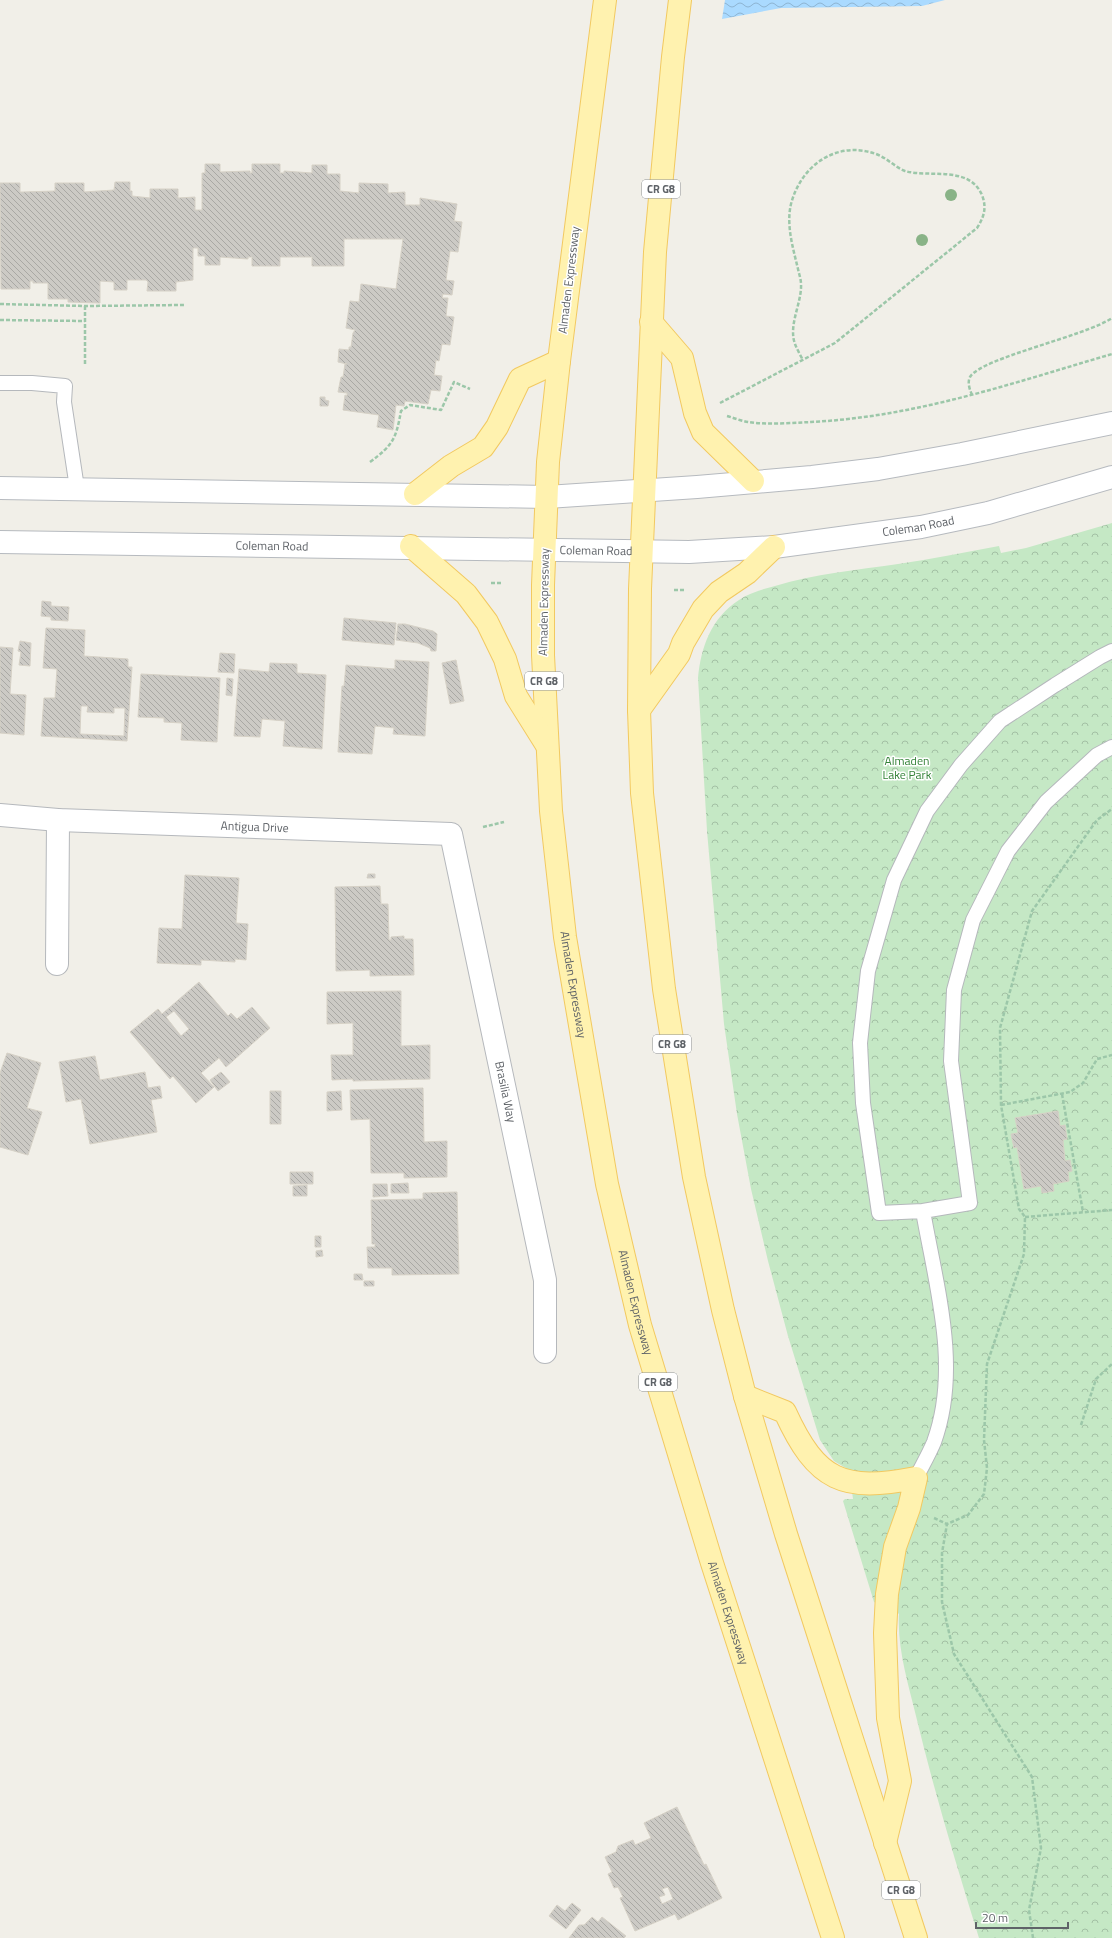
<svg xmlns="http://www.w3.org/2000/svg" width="1112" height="1938" font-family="'Titillium Web',sans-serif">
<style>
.park{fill:url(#park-crowns)}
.water{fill:url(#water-waves)}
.building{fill:url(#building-back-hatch);stroke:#d6d1c6;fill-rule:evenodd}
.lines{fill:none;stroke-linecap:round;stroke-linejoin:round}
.lane-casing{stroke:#b5b8bc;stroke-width:16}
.street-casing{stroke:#b5b8bc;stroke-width:24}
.secondary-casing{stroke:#b6babf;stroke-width:24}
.primary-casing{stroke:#f2c960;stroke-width:24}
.path{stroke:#9cc7a9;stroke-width:2.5;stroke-dasharray:4 2;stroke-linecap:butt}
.lane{stroke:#fff;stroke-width:14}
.street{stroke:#fff;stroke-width:22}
.secondary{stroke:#fff;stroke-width:22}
.primary{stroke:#fff2af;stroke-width:22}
.tree{fill:#89b387}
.labels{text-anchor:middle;stroke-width:3;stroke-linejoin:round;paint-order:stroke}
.shield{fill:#fff;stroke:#8f9295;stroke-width:1}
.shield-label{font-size:11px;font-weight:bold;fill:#5f6368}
.street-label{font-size:12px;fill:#5f6368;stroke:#fff}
.park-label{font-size:12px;fill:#348238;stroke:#fff}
</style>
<defs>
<pattern id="park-crowns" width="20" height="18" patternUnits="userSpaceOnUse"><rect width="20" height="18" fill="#c5e8c5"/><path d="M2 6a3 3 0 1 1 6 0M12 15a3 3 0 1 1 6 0" fill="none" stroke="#a3c0a4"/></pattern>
<pattern id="water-waves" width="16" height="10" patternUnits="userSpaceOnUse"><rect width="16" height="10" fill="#aadaff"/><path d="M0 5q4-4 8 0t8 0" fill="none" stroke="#8eb4d2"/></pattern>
<pattern id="building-back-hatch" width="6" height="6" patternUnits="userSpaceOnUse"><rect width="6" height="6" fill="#cccac5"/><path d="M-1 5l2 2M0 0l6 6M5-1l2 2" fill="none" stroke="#a9a8a4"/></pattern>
</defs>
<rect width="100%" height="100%" fill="#f1efe8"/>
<!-- park -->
<path class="park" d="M1112 523V1938H979C956 1864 934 1791 916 1716 908 1683 897 1648 899 1614L880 1598 876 1603 874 1602 843 1501 845 1499H853L849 1470 834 1461 820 1440 788 1336 768 1261 751 1189 737 1114 724 1024 707 831 698 678C701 647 711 618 739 600 749 593 763 589 775 586 815 574 856 570 898 564 932 559 965 552 999 546L1001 553 1026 548Z"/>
<!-- water -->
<path class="water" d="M725 0H945L922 6 781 8 722 19Z"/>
<!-- building -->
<path class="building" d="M205 164H220V172L250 171V173H252V164H280V173H284V171L312 173V165H327V174H340V191L359 193V183L388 184V193L405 192V205H420V198L457 204 454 221 462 222 458 252 450 251 446 280 454 281 452 295 443 294 442 298H448L446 316 454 317 450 345 442 344 439 361 436 360 434 375 442 376 440 391 431 390 428 404 405 401 404 406 396 405 393 430 377 427 379 415 343 410 345 395 347 396V393L338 392 341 377H343L345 364H347L338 362 339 349 349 350V347H351L353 333 355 330 346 328 350 301 359 302 361 284 396 289 403 239H344V266H312V257H280V266H252V257H248V259L220 257V265H205V256H198V248H193V280L176 282V291H147L148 282 146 280H127V290H114V282L100 281V303L68 302V299H48V283H33V281H30V289H1L0 183H20V192H23L55 191V183H84V192L114 190 115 182H130V191H132V196L150 198V189H178V198L195 197V210H202V173H205Z
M320 397H325V400L329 401 328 406H320Z
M42 601 51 602V606L69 607 68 621 51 620V617L41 616Z
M344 618 396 623 394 645 342 640Z
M398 624H405L433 631 437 634 436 651H431L430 648 418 643 396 640Z
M46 628 85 630 84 656 128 659V667H132L127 741 41 736 44 698H55L57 669 43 668ZM81 706H88L87 712 114 713V708H125L124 736 80 734Z
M20 641 31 643 30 666 19 665 21 652 18 651Z
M0 647 13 648 10 694 26 695 24 735 0 733Z
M220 653 235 654 234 673 218 672Z
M395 660 429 662 425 736 393 734 394 728 375 726 372 754 338 752 342 686H344L346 665 395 669Z
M456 660 464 701 450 704 442 663Z
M270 663 297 664V673L326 675 322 749 283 746 285 721 262 719 260 737 234 736 239 669 269 672Z
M141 674 220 678 217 742 181 740 182 723 164 722V718L138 717Z
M227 678 233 679 232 696 226 695Z
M368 874H375V878H367Z
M185 875 239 878 236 923 248 924 246 960 235 959V962L201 960V965L157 963 159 928 182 929Z
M380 886 381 904H388L389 940H391V937L404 936V939H413L414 975 370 976V970L336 971 335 887Z
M199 982 228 1016 231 1013 237 1019 252 1007 270 1028 226 1067 219 1058 201 1073 214 1087 196 1103 173 1076 170 1079 130 1032 158 1009 162 1014ZM174 1011 189 1029 181 1036 166 1017Z
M401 991V1046L430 1045V1079L353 1081V1079L332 1080 331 1055H353V1023L327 1024V992Z
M7 1053 41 1063 27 1108 42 1112 28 1155 0 1147V1073Z
M95 1056 100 1080 145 1072 148 1088 160 1086 162 1098 151 1100 157 1132 90 1144 81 1099 66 1102 59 1062Z
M221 1072 230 1082 218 1091 210 1080Z
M423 1088 424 1142 447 1141V1177L404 1178V1173H371L370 1119 351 1120 350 1090Z
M270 1091H281V1124H270Z
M341 1091 342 1110 327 1111V1092Z
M1058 1111 1060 1126 1065 1125 1067 1139 1063 1140 1065 1161 1070 1160 1072 1171 1068 1172 1069 1181 1053 1184 1054 1191 1042 1193 1041 1186 1024 1189 1017 1147 1014 1148 1011 1134 1018 1133 1015 1118Z
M290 1172H313V1184H290Z
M408 1183 409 1193H391V1184Z
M373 1184H387L388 1196 373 1197Z
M307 1185V1196H293V1186Z
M457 1192 459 1274 392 1275V1268H368L367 1247H375V1244H372L371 1200 423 1199V1193Z
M315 1236H321V1247H315Z
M322 1250 323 1256 316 1257V1251Z
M354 1274H362L363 1280H354Z
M364 1281H374V1286H364Z
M677 1807 704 1865 706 1864 722 1898 678 1920 675 1914 635 1931 620 1898 623 1897 618 1887 614 1888 608 1874 612 1872 605 1857 616 1852 618 1846 633 1840 635 1845 651 1838 644 1823ZM668 1887 673 1899 662 1904 659 1897 665 1895 662 1889Z
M572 1903 581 1910 566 1929 549 1916 557 1905 565 1911Z
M592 1917 598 1922 602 1917 626 1936 624 1938H569L579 1925H584Z"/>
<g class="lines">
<defs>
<path id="lane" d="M0 383H32L65 386 64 402 77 488
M1112 651 1100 657 1055 685 1000 721 961 765 927 811 894 880 868 971 860 1043 863 1103 879 1213 923 1211 970 1203 951 1061 954 990 973 920 1008 851 1046 802 1097 755 1112 747
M916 1478C922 1466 929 1454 934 1442 961 1368 936 1286 923 1211"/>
<g id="street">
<path id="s1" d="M0 815 58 820 451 834 545 1280V1352"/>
<path d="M57 964 58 820"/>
</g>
<g id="secondary">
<path d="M0 488 547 497 697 487 812 477 878 469 962 454 1112 423"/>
<path id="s2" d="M0 542 689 552 774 547 921 527 988 513 1112 477"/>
</g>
<g id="primary">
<path id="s3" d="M605 0 559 361 548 462 543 585V655L551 811 565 937 607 1184 640 1325 712 1563 833 1938"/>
<path d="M680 0 673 57 655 252 640 589 639 710 642 793 664 989 694 1177 723 1310 745 1396 786 1534 916 1938"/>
<path d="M651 322 682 358 695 413 703 432 753 481"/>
<path d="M415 494 451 466 483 447 497 427 520 379 559 361"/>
<path d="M411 546 466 594 487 622 505 659 516 696 546 744"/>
<path d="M639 710 679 654 683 643 703 609 719 592 747 573 774 547"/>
<path d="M745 1396 785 1412C817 1482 843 1492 916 1478L909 1508 895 1547 887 1594 885 1633 888 1718 900 1781 885 1843"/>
</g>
</defs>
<!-- lane casing -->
<use href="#lane" class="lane-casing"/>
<!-- street casing -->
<use href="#street" class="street-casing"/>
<!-- secondary casing -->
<use href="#secondary" class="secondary-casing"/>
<!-- primary casing -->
<use href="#primary" class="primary-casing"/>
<!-- path -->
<path class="path" d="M0 304 85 306 184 305
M85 306V364
M0 320 85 321
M972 395C970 390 967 383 970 377 981 358 1086 336 1112 318
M720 403 835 343 977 228C984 217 987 208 982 195 969 165 929 178 905 171 895 167 887 158 876 154 837 140 801 165 791 204 786 225 793 248 798 269 799 274 801 279 801 284 802 303 788 325 795 344 797 349 800 355 803 360
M727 416C734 418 741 421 748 422 768 425 791 423 811 422 915 417 1013 383 1112 354
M370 462C393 445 396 439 401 411L410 405 441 410 454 382 470 389
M491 583H502
M674 590H684
M483 827 504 822
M1062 1094 1083 1212
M1001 1105 1070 1092 1083 1083 1097 1059 1112 1055
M1025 1217 1112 1210
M1081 1425 1096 1379 1112 1364
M934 1518 947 1524
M1033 1938 1029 1910 1041 1848 1032 1777 954 1654 942 1602V1553L947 1524 968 1515 984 1494 987 1468 984 1440 987 1364 1024 1254 1025 1217 1019 1209 1001 1105 1000 1028 1032 911 1097 820 1112 809"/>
<!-- lane -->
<use href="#lane" class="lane"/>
<!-- street -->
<use href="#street" class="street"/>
<!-- secondary -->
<use href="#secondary" class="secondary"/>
<!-- primary -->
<use href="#primary" class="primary"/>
</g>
<!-- trees -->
<g class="tree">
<circle cx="951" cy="195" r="6"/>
<circle cx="922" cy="240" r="6"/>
</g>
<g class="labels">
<!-- shield labels -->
<g class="shield">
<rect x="642" y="180" width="38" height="18" rx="3"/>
<rect x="525" y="672" width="38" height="18" rx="3"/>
<rect x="653" y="1035" width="38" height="18" rx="3"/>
<rect x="639" y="1373" width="38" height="18" rx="3"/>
<rect x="882" y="1881" width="38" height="18" rx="3"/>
</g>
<g class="shield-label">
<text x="661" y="193">CR G8</text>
<text x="544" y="685">CR G8</text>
<text x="672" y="1048">CR G8</text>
<text x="658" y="1386">CR G8</text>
<text x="901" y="1894">CR G8</text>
</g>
<!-- street labels -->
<g class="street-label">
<text transform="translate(569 280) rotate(-83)" y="4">Almaden Expressway</text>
<text dy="4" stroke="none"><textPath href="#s2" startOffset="920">Coleman Road</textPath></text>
<text dy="4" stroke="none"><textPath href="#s2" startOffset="272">Coleman Road</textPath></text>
<text dy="4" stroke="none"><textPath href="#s2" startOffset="596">Coleman Road</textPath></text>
<text transform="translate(544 602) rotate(-89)" y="4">Almaden Expressway</text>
<text dy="4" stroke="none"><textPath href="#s1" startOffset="255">Antigua Drive</textPath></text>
<text dy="4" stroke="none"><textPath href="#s3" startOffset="990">Almaden Expressway</textPath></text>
<text dy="4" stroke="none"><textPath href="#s1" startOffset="715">Brasilia Way</textPath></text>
<text dy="4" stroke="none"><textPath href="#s3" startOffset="1314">Almaden Expressway</textPath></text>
<text dy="4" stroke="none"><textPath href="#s3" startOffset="1638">Almaden Expressway</textPath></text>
</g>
<!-- park labels -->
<g class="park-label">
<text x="907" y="765">Almaden<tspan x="907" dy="14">Lake Park</tspan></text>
</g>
</g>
<!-- scale -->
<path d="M976 1922v6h92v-6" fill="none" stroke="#5f6368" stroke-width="2"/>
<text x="982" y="1922" font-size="12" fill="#5f6368" stroke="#ffffff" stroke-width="3" paint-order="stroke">20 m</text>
</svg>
